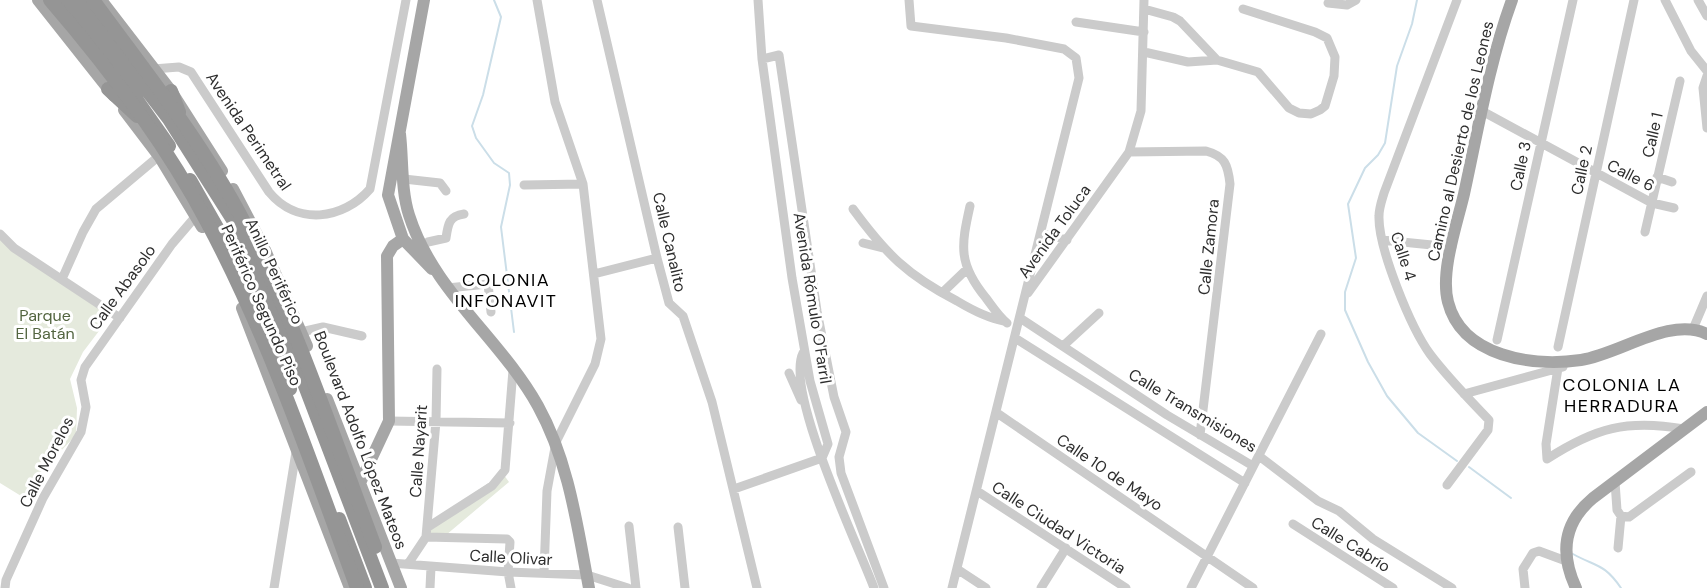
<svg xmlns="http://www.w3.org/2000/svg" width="1707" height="588" font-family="'DM Sans',sans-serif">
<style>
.green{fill:#e5eadd}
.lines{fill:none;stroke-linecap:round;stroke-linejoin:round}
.stream{stroke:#cbdee8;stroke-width:2}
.minor{stroke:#cbcbcb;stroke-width:9}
.major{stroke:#a6a6a6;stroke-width:12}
.highway{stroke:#959595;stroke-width:14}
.highway-bridge{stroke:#959595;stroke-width:14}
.labels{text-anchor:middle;stroke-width:6;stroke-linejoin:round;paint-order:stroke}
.street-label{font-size:16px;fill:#2e2e2e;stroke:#fff}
.park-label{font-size:16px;fill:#536540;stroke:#fff}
.neighbourhood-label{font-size:18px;letter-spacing:1.5px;fill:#000;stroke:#fff}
</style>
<rect width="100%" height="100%" fill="#fff"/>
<!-- green -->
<path class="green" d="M0 239 115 310 83 352 70 379 77 408 76 435 41 472 26 499 0 483Z
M501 471 509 482 446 535 422 532 428 524 493 480Z"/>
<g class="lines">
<!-- stream -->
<path class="stream" d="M494 0 501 17 483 95 472 126 476 138 494 163 509 173 510 185 501 227 514 332
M1417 0 1412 24 1397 66 1385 143 1378 155 1365 168 1348 204 1356 258 1345 292V310L1368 362 1387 396 1418 433 1457 461
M1469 467 1511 498
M1573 554C1596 567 1604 563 1621 588"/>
<!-- minor -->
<path class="minor" d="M537 0 555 102 583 184 601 339 595 364 556 442 547 491 544 573
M597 0 657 258 669 303 683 316 712 402 757 588
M758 0 762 59 792 278 810 381 828 444 822 458
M909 0 911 26 1006 38 1064 49 1076 58 1079 78 952 588
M1665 0 1691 51 1707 71
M1698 0 1707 16
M1328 3 1347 5 1356 0
M1144 9 1173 17 1180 21 1217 60
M1076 22 1144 32
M1144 52 1188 62 1217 60 1258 72 1289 108 1299 113 1311 114 1320 110 1325 106 1334 76 1335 57 1327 38 1315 32 1243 9
M762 59 779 55 817 311 834 397 846 432 839 457 841 473 884 588
M153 69 179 67 191 72 269 192C297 226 343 220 370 189L406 0
M1707 76 1703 88 1707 128
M1482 111 1652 203 1674 208
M1129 152 1206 151C1225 156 1228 165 1230 184L1200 435
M1657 177 1672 182
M404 179 440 183 446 191
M524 185 583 184
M970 206C961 246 958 264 986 298 992 306 999 317 1007 323
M853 209C886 254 907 275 957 301 972 310 987 318 1004 321
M1645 232 1680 81
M1041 233 1067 240
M0 234 14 248 120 318
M1382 240 1452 247
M863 243 883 248
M422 246 428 242 446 238C448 224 449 216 464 214
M594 274 657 258
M62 279 83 232 96 209 159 156
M447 288 488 284 491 312
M942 293 966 270
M1028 293 1129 152 1141 111 1144 0
M1020 318 1167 415 1253 466
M1693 329 1707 296
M301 332 323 327 362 336
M1015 338 1245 483
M1497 340 1573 0
M1063 346 1099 313
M1558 347 1634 0
M803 353C784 390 858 545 874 588
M1558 368 1546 444 1547 459C1595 428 1627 419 1684 429
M789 373 801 400
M1464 394 1563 367
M997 413 1253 588
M389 421 510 423
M1259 456 1318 501 1339 511 1373 539 1452 588
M1615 482 1617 510 1621 516 1629 517 1691 472
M1447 485 1488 430 1489 420C1469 399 1448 378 1430 354 1411 328 1378 248 1379 216 1379 208 1382 200 1384 193L1457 0
M734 489 822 458
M977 491 1126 588
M1293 524 1393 588
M629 526 636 588
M428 527 492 486 505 470 513 370
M678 527 685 588
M426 537 507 539 510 542 508 572 511 588
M1618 548 1621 516
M391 563 508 572 587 575 628 588
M408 564 426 537 436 421 437 369
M957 569 986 588
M5 588 6 580 43 498 81 432 86 407 81 380 85 367 172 244 196 216
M274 588 296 452
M430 588 431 567
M1041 588 1066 548
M1191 588 1321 334
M1525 588 1523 569 1533 553 1539 551 1566 561"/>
<!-- major -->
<path class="major" d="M38 0 114 96
M101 0 171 91 222 171
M424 0 388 195 403 239 432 269
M1512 0C1489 63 1478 130 1464 194 1457 224 1440 272 1448 302 1462 357 1533 367 1581 360 1620 354 1670 316 1707 334
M124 110 159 156 202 227
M400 134C403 160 401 190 409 215 433 291 500 338 538 406 569 462 577 525 589 588
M233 189 265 250 307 346
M242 308 350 588
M327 399 401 588
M360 483 389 421 387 256 393 246 403 239
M1576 588C1560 554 1563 523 1593 498L1707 412"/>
<!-- highway -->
<path class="highway" d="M62 0 90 33 169 146
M78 0 169 119 235 223 270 294 382 588
M108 89 137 116
M171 91 179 112
M190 180 253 291 290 389
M339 519 365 588"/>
<!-- highway-bridge -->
<path class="highway-bridge" d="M50 0C106 65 167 146 207 222 269 338 312 465 357 588
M93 0C145 71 203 143 244 222 297 326 334 438 375 547"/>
</g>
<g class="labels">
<!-- street labels -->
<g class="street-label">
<text transform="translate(249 131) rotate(56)" y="6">Avenida Perimetral</text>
<text transform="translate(1652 135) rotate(-77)" y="6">Calle 1</text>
<text transform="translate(1460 141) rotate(-77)" y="6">Camino al Desierto de los Leones</text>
<text transform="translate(1520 166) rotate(-78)" y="6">Calle 3</text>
<text transform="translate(1581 170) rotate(-78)" y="6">Calle 2</text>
<text transform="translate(1631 175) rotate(27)" y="6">Calle 6</text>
<text transform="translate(1054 231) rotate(-54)" y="6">Avenida Toluca</text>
<text transform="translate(670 242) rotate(77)" y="6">Calle Canalito</text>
<text transform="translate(1208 247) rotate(-84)" y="6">Calle Zamora</text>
<text transform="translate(1404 256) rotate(72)" y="6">Calle 4</text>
<text transform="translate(275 271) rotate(65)" y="6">Anillo Periférico</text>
<text transform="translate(122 287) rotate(-54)" y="6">Calle Abasolo</text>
<text transform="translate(813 298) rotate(81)" y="6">Avenida Rómulo O'Farril</text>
<text transform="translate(262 305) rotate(66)" y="6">Periférico Segundo Piso</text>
<text transform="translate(1193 410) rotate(31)" y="6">Calle Transmisiones</text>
<text transform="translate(361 440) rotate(69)" y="6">Boulevard Adolfo López Mateos</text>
<text transform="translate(418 451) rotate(-86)" y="6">Calle Nayarit</text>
<text transform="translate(46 462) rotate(-63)" y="6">Calle Morelos</text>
<text transform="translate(1110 472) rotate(34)" y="6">Calle 10 de Mayo</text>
<text transform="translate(1059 527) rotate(33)" y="6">Calle Ciudad Victoria</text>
<text transform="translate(1351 544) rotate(32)" y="6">Calle Cabrío</text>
<text transform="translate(511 557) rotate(3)" y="6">Calle Olivar</text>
</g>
<!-- park labels -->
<g class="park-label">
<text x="45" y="321">Parque<tspan x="45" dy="18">El Batán</tspan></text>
</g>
<!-- neighbourhood labels -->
<g class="neighbourhood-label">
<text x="506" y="286">COLONIA<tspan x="506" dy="21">INFONAVIT</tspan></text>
<text x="1622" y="391">COLONIA LA<tspan x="1622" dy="21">HERRADURA</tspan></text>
</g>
</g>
</svg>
